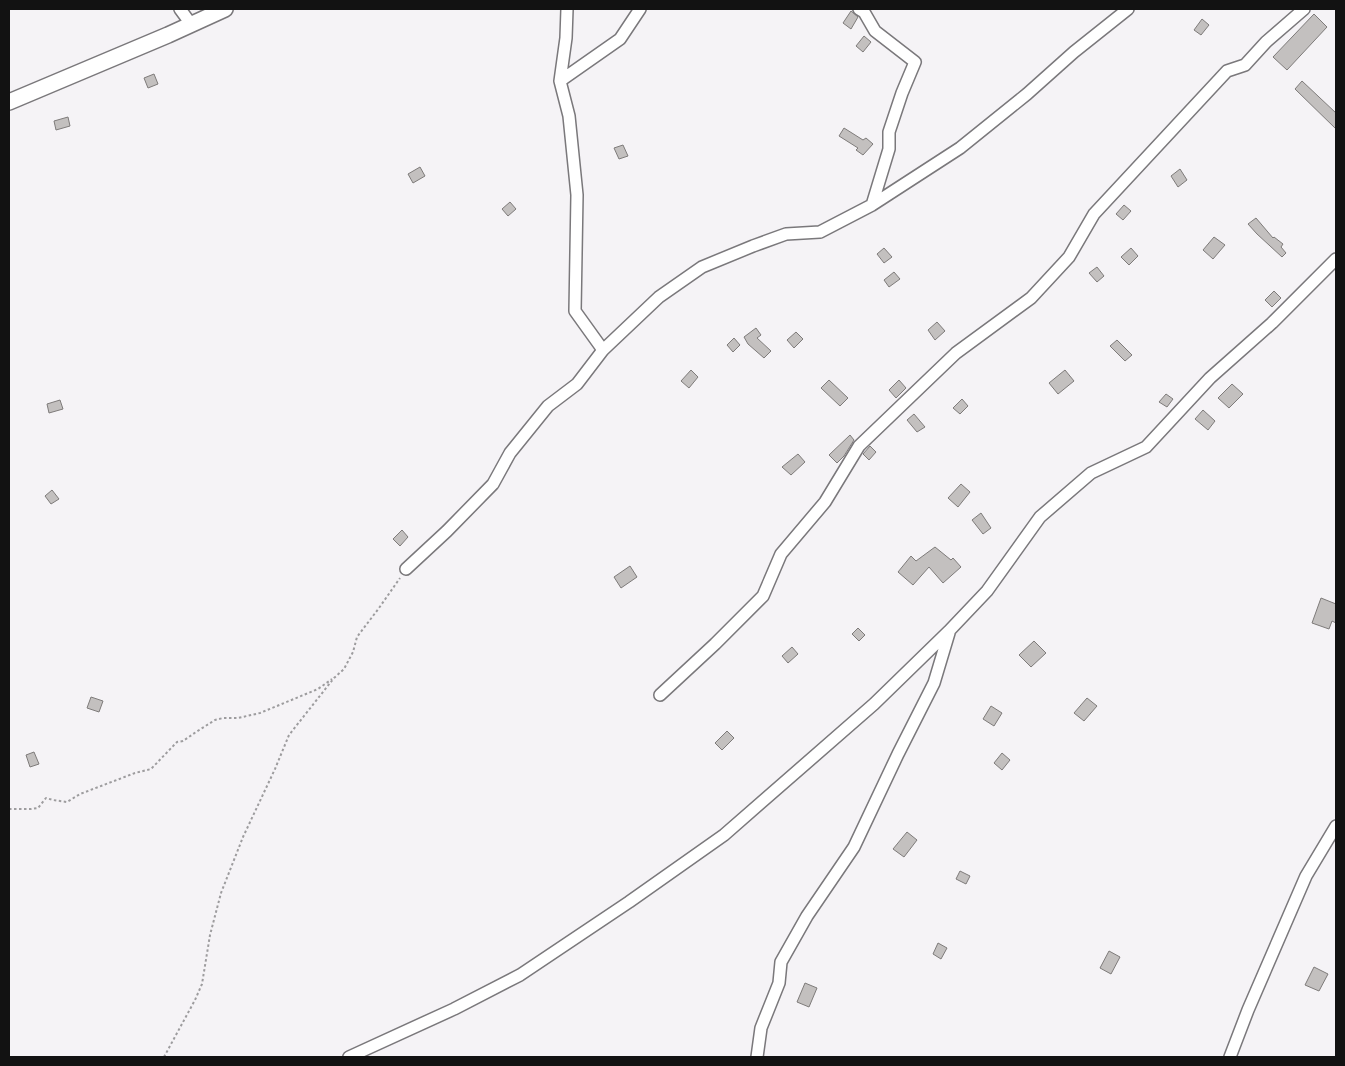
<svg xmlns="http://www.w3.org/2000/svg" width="1345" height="1066" font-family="'DM Sans',sans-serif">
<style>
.building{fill:#c3c0bf;stroke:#7e7b7a}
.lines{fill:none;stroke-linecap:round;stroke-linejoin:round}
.minor-casing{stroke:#7a787b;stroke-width:14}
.major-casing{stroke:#7a787b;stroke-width:18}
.path{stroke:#9d9c9e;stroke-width:2;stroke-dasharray:2.5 2.5;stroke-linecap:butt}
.minor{stroke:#fff;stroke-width:11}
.major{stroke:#fff;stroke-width:15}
</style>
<rect width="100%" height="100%" fill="#f5f3f6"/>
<!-- building -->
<path class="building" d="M851 11 858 17 851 29 843 23Z
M1314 14 1327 27 1287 70 1273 57Z
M1202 19 1209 25 1201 35 1194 30Z
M864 36 871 42 863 52 856 46Z
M154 74 158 84 148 88 144 78Z
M1302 81 1336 113V129L1295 89Z
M68 117 70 126 56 130 54 121Z
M844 128 863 140 866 138 873 144 863 155 856 150 858 148 839 136Z
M623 145 628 156 619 159 614 148Z
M420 167 425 176 413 183 408 174Z
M1180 169 1187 180 1178 187 1171 176Z
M510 202 516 209 508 216 502 209Z
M1124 205 1131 211 1123 220 1116 214Z
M1256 218 1273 238 1274 237 1283 244 1281 247 1286 253 1282 257 1257 234 1248 224Z
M1214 237 1225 245 1213 259 1203 250Z
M884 248 892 257 884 263 877 254Z
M1131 248 1138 256 1129 265 1121 257Z
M1097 267 1104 276 1097 282 1089 273Z
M894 272 900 279 889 287 884 280Z
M1274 291 1281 298 1272 307 1265 300Z
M937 322 945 331 935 340 928 330Z
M756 328 761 335 757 338 771 351 764 358 748 344 744 337Z
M796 332 803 339 794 348 787 340Z
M734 338 740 345 733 352 727 345Z
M1117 340 1132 355 1125 361 1110 346Z
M691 370 698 377 689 388 681 381Z
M1065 370 1074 381 1058 394 1049 383Z
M829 380 848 398 840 406 821 388Z
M899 380 906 388 896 398 889 390Z
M1232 384 1243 394 1229 408 1218 398Z
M1166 394 1173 399 1167 407 1159 402Z
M962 399 968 406 960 414 953 408Z
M60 400 63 409 49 413 47 404Z
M1203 410 1215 421 1208 430 1195 419Z
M914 414 925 427 917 432 907 420Z
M850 435 854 440 844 456 837 463 829 455Z
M870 446 876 452 869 460 863 454Z
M798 454 805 462 791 475 782 467Z
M961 484 970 492 958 507 948 498Z
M52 490 59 499 51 504 45 496Z
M981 513 991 528 983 534 972 520Z
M402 530 408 537 400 546 393 539Z
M935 547 951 560 953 558 961 567 943 583 929 567 913 585 898 572 911 556 916 561Z
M630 566 637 577 621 588 614 577Z
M1321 598 1336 604V623L1332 621 1329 629 1312 623Z
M858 628 865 635 859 641 852 634Z
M1034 641 1046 653 1031 667 1019 655Z
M792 647 798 654 788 663 782 656Z
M91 697 103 701 99 712 87 708Z
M1087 698 1097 706 1084 721 1074 713Z
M991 706 1002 713 994 726 983 719Z
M727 731 734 738 722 750 715 743Z
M34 752 39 764 30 767 26 755Z
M1002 753 1010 760 1002 770 994 763Z
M907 832 917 840 904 857 893 849Z
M960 871 970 876 966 884 956 879Z
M938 943 947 948 941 959 933 954Z
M1109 951 1120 957 1111 974 1100 968Z
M1314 967 1328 974 1319 991 1305 985Z
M805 983 817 988 809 1007 797 1002Z"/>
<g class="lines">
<defs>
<path id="minor" d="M180 9 191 24
M567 9 566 38 560 81 569 116 577 195 575 311 603 350
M859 9 864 12 875 31 915 62 902 93 889 132V149L872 205
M560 81 620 39 640 9
M406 569 447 531 493 484 510 453 548 406 577 384 603 350 659 297 702 267 753 246 786 234 820 232 872 205 960 148 1027 94 1074 52 1128 9
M660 695 715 644 763 596 781 554 825 502 859 446 956 353 1031 298 1069 257 1094 214 1227 71 1245 65 1266 42 1304 9
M349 1057 454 1009 520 975 629 902 724 835 874 704 949 631 987 591 1040 517 1091 473 1146 447 1210 378 1272 323 1336 259
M757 1057 761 1028 779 983 781 962 807 916 854 847 898 754 934 683 949 633
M1230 1057 1248 1010 1306 876 1336 826"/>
<path id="major" d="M9 102 168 35 225 9"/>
</defs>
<!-- minor casing -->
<use href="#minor" class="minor-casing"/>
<!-- major casing -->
<use href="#major" class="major-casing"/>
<!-- path -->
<path class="path" d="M9 809H31L38 808 46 798 53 800 67 802 80 794 135 773 151 769 177 742 183 741 196 732 215 720 223 718H238L260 713 318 689 332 679
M164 1057 195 1000 202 984 210 935 221 893 243 837 275 769 289 735 334 678 344 669 353 652 357 637 379 608 400 578"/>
<!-- minor -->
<use href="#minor" class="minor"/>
<!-- major -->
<use href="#major" class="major"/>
</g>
<!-- border -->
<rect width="1345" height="1066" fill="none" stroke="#121212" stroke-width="20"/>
</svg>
